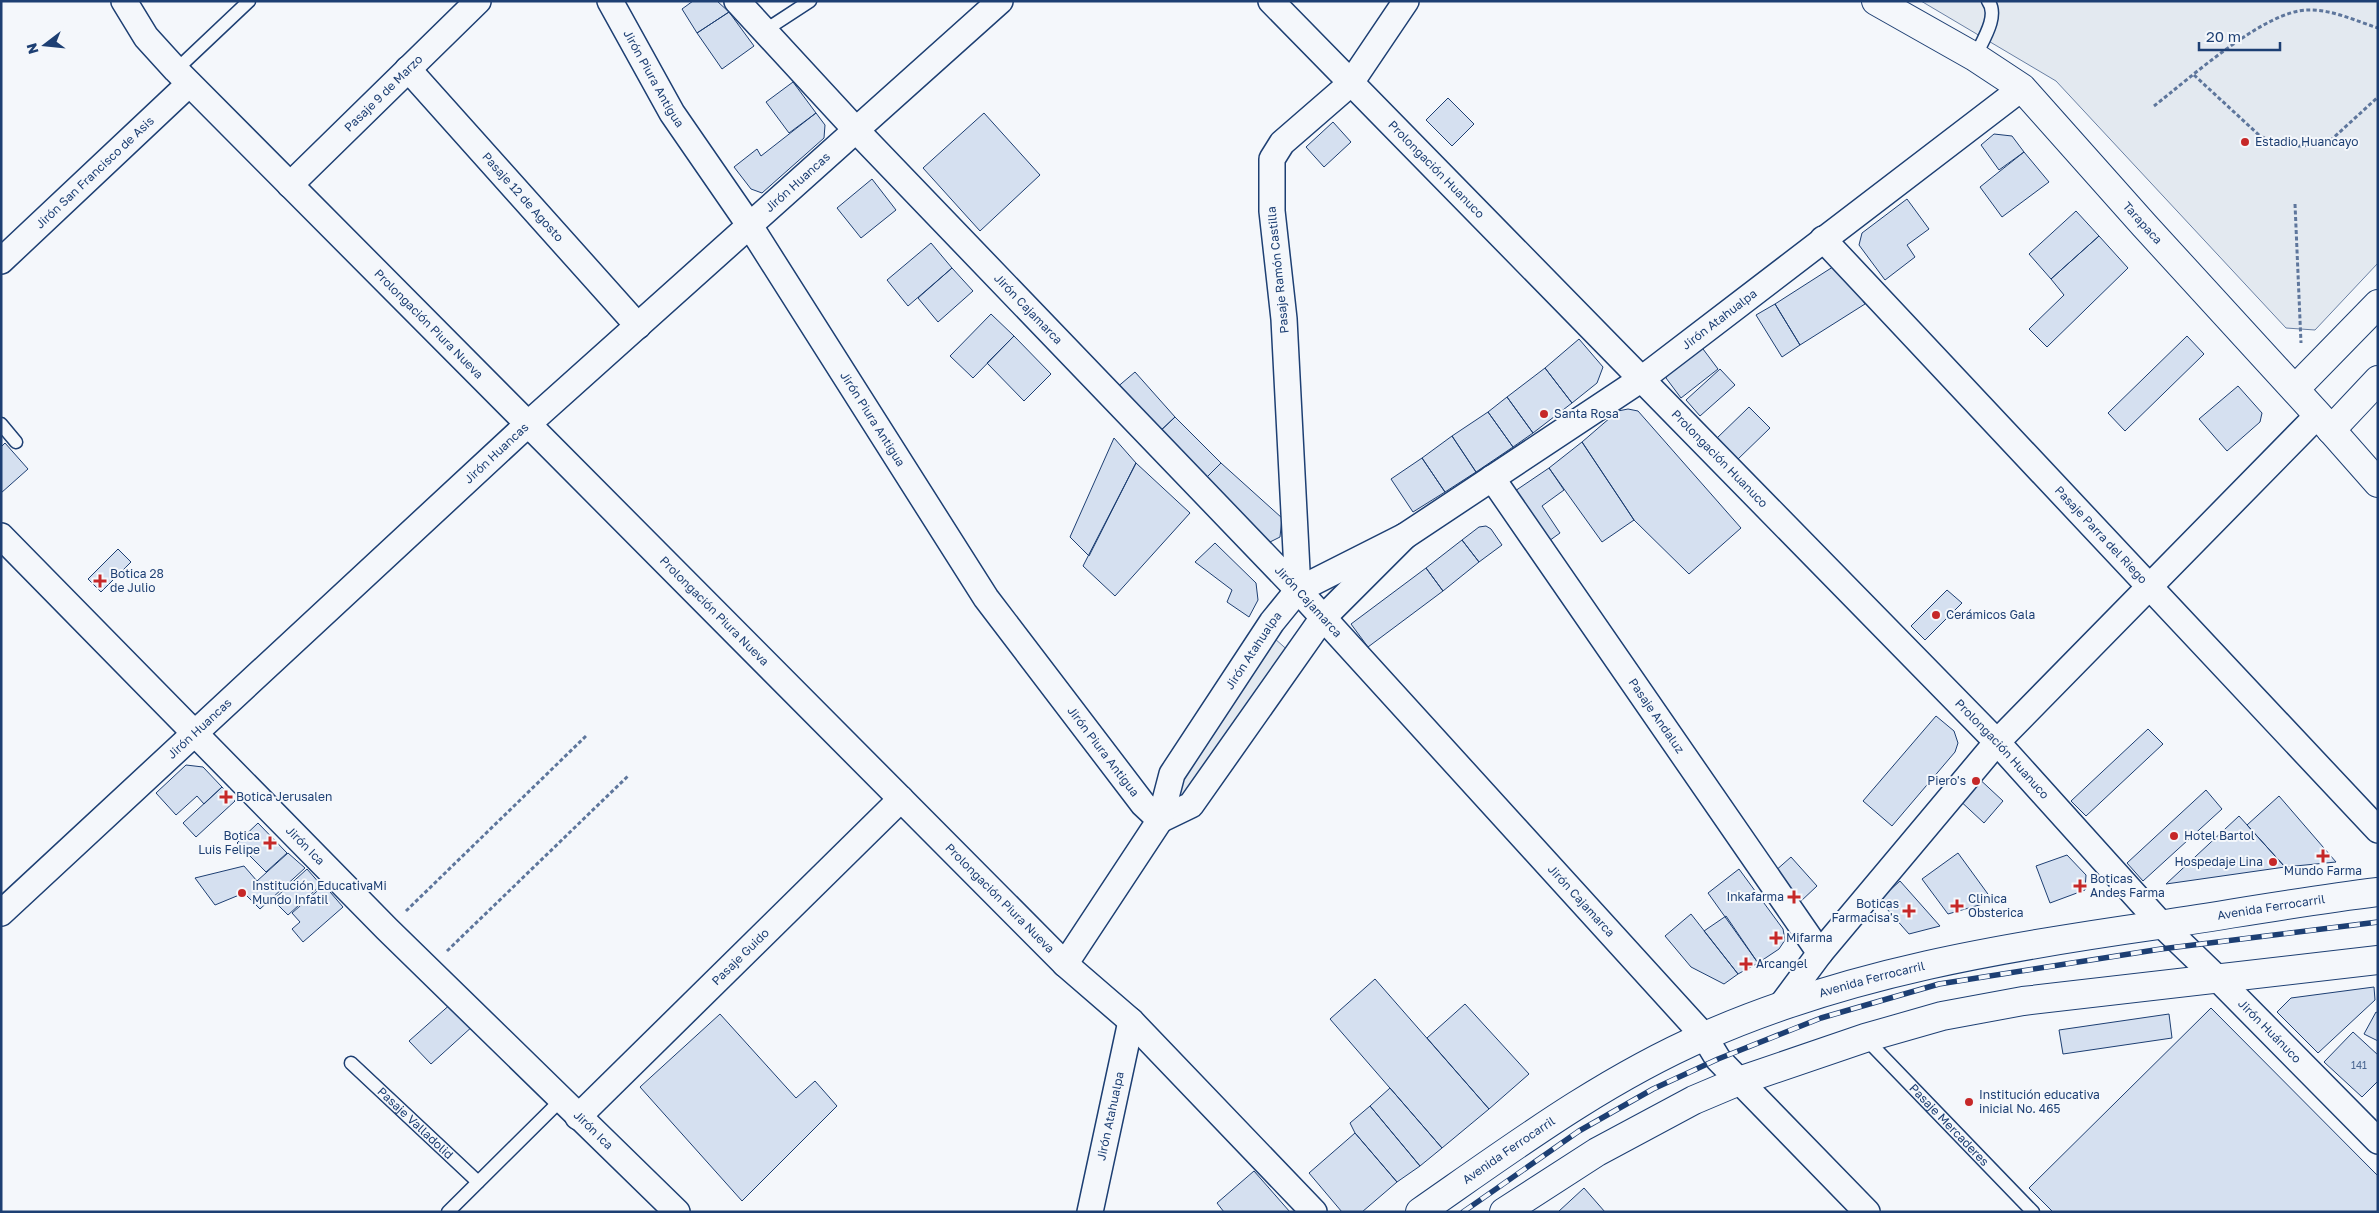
<svg xmlns="http://www.w3.org/2000/svg" width="2379" height="1213" font-family="'Golos Text',sans-serif">
<style>
.green{fill:#e3e9f0;stroke:#687fa3}
.building{fill:#d5e0f0;stroke:#1d3f73}
.lines{fill:none;stroke-linecap:round;stroke-linejoin:round}
.service-casing{stroke:#1d3f73;stroke-width:15}
.minor-casing{stroke:#1d3f73;stroke-width:28}
.tertiary-casing{stroke:#1d3f73;stroke-width:30}
.primary-casing{stroke:#1d3f73;stroke-width:30}
.path{stroke:#5e769c;stroke-width:3;stroke-dasharray:4 2.5;stroke-linecap:butt}
.service{stroke:#f4f7fb;stroke-width:12}
.minor{stroke:#f4f7fb;stroke-width:25}
.tertiary{stroke:#f4f7fb;stroke-width:28}
.primary{stroke:#f4f7fb;stroke-width:28}
.rail-casing{stroke:#1d3f73;stroke-width:5.5}
.rail{stroke:#f4f7fb;stroke-width:4;stroke-dasharray:11;stroke-linecap:butt}
.poi-dot{fill:#c62828;stroke:#f4f7fb;stroke-width:2}
.labels{text-anchor:middle;stroke-width:4;stroke-linejoin:round;paint-order:stroke}
.number-label{font-size:10px;fill:#4b6792}
.street-label{font-size:12px;fill:#1d3f73;stroke:#f4f7fb}
.poi-label{font-size:12px;fill:#1d3f73;stroke:#f4f7fb;text-anchor:start}
</style>
<rect width="100%" height="100%" fill="#f4f7fb"/>
<!-- green -->
<path class="green" d="M1921 1H2378V263L2315 330 2286 328 2056 81Z
M1274 638 1292 654 1198 783 1174 801 1175 775Z"/>
<!-- building -->
<path class="building" d="M693 1H717L729 12 697 33 682 9Z
M729 12 754 46 722 69 697 33Z
M793 82 816 113 789 133 766 102Z
M1448 98 1474 124 1452 146 1426 120Z
M816 113 825 125 824 138 762 193 751 189 734 167 757 149 761 156Z
M984 113 1040 175 980 231 923 168Z
M1333 122 1351 142 1324 167 1306 147Z
M1994 134 2012 136 2024 152 1999 170 1981 145Z
M2024 152 2049 182 2002 217 1980 187Z
M872 179 896 210 861 238 837 208Z
M1907 199 1929 229 1907 245 1915 257 1885 280 1859 245 1862 233Z
M2076 211 2099 236 2051 279 2029 254Z
M2099 236 2128 268 2047 347 2029 329 2064 295 2051 279Z
M931 243 952 268 908 306 887 280Z
M1839 263 1865 304 1800 345 1775 304Z
M952 268 973 291 938 322 918 298Z
M1775 304 1800 345 1782 357 1756 315Z
M991 314 1014 336 973 378 950 356Z
M1014 336 1051 374 1024 401 987 363Z
M2187 336 2204 354 2125 431 2108 413Z
M1579 339 1603 367 1597 383 1572 403 1545 368Z
M1700 345 1718 369 1681 398 1666 378 1668 370Z
M1545 368 1572 403 1533 433 1507 397Z
M1720 369 1735 385 1700 416 1686 400Z
M1135 372 1175 417 1156 435 1115 389Z
M2238 386 2262 413 2260 422 2227 451 2199 419Z
M1507 397 1533 433 1513 447 1488 412Z
M1749 407 1770 428 1737 460 1716 439Z
M1628 409 1638 411 1741 528 1689 574 1634 520 1582 442 1618 411Z
M1488 412 1513 447 1476 472 1452 436Z
M1175 417 1221 463 1203 481 1156 435Z
M1452 436 1476 472 1445 492 1422 458Z
M1114 438 1136 463 1089 556 1070 537Z
M1582 442 1634 520 1602 542 1549 468Z
M5 443 28 469 1 493V447Z
M1422 458 1445 492 1413 512 1391 479Z
M1136 463 1190 513 1115 596 1083 566Z
M1221 463 1282 518 1280 537 1270 542 1203 481Z
M1549 468 1564 490 1542 506 1560 533 1542 546 1515 491Z
M1486 526 1491 529 1502 545 1479 562 1462 540 1479 527Z
M1462 540 1479 562 1443 591 1426 568Z
M1215 543 1256 583 1258 600 1249 617 1227 602 1232 590 1195 562Z
M118 549 131 562 101 592 88 579Z
M1426 568 1443 591 1368 647 1351 624Z
M1947 590 1962 603 1925 640 1911 626Z
M1936 716 1954 731 1958 743 1955 752 1892 826 1863 801Z
M2148 729 2163 744 2086 816 2071 801Z
M186 765 203 767 222 787 204 804 197 796 176 815 156 793Z
M1975 775 2003 801 1984 823 1956 797Z
M222 787 235 801 196 837 183 823Z
M2206 790 2222 809 2143 881 2127 863Z
M2279 796 2336 862 2285 867 2247 825Z
M2239 816 2285 867 2166 884Z
M258 823 287 853 266 872 237 843Z
M288 853 305 868 260 909 244 893 215 905 195 878 244 866 257 881Z
M1958 853 1993 901 1948 914 1922 879Z
M2067 855 2086 875 2085 890 2050 903 2036 866Z
M1791 857 1817 886 1800 902 1774 872Z
M307 869 321 885 288 915 273 900Z
M1739 869 1783 929 1785 940 1779 949 1758 963 1708 893Z
M1900 881 1940 926 1909 934 1879 900Z
M324 885 343 907 303 942 292 929 300 922 292 913Z
M1691 914 1738 974 1724 984 1691 967 1665 936Z
M1726 916 1758 963 1738 974 1704 931Z
M1375 979 1489 1109 1442 1148 1330 1019Z
M2374 987 2375 1000 2318 1053 2277 1012 2291 998Z
M453 1002 474 1025 431 1064 409 1041Z
M1465 1004 1529 1074 1489 1109 1427 1038Z
M2211 1008 2378 1176V1212H2053L2029 1188Z
M2376 1012 2378 1013V1041L2364 1034Z
M720 1014 796 1098 815 1081 837 1106 742 1201 640 1087Z
M2169 1014 2172 1038 2063 1054 2059 1030Z
M2353 1032 2378 1055V1081L2362 1097 2324 1062Z
M1390 1088 1442 1148 1420 1166 1370 1106Z
M1370 1106 1420 1166 1397 1182 1355 1133 1350 1123Z
M1355 1133 1397 1182 1362 1212H1342L1309 1173Z
M1254 1171 1290 1212H1224L1217 1203Z
M1584 1188 1605 1212H1558Z"/>
<g class="lines">
<defs>
<g id="service">
<path d="M764 31 810 1"/>
<path d="M1975 57C1981 43 2000 16 1988 1"/>
<path d="M176 70 249 1"/>
<path d="M1 424 16 442"/>
<path id="s1" d="M1865 1038 2033 1212"/>
<path id="s2" d="M351 1063 478 1182"/>
<path d="M448 1212 561 1100"/>
</g>
<g id="minor">
<path id="s3" d="M124 1 146 37 176 70 1065 964 1131 1021 1314 1212"/>
<path id="s4" d="M610 1 672 113 750 226 986 598 1143 804 1160 820 1191 805 1322 619 1405 536"/>
<path id="s5" d="M737 1 856 130 1298 590 1704 1036 1718 1059 1867 1212"/>
<path id="s6" d="M1271 1 1997 742 2161 924 2219 980 2378 1141"/>
<path id="s7" d="M408 69 638 326"/>
<path id="s8" d="M290 185 478 1"/>
<path id="s9" d="M1823 239 2378 830"/>
<path id="s10" d="M1 261 189 84"/>
<path id="s11" d="M1492 478 1820 953"/>
<path id="s12" d="M1 536 387 929 677 1212"/>
<path d="M1298 590 1284 319 1272 211V159L1282 143 1350 84 1406 1"/>
<path id="s13" d="M1 913 528 424 1000 1"/>
<path id="s14" d="M1065 964 1160 820 1172 774 1272 622 1298 590 1405 536 1643 378 2022 88"/>
<path d="M1780 1007 1820 953 1997 742 2318 415"/>
<path id="s15" d="M578 1117 901 799"/>
<path id="s16" d="M1090 1212 1131 1021"/>
</g>
<g id="tertiary">
<path id="s17" d="M1876 1 1975 57 2022 88 2144 225 2318 415 2378 483"/>
<path d="M2295 389 2378 304"/>
<path d="M2331 430 2378 380"/>
</g>
<g id="primary">
<path id="s18" d="M1420 1212C1512 1148 1602 1081 1705 1036 1848 973 2004 947 2159 925 2232 914 2304 901 2378 892"/>
<path d="M1504 1212 1597 1152 1694 1100 1739 1081 1865 1038 1942 1016 2023 1001 2378 960"/>
</g>
</defs>
<!-- service casing -->
<use href="#service" class="service-casing"/>
<!-- minor casing -->
<use href="#minor" class="minor-casing"/>
<!-- tertiary casing -->
<use href="#tertiary" class="tertiary-casing"/>
<!-- primary casing -->
<use href="#primary" class="primary-casing"/>
<!-- path -->
<path class="path" d="M2194 75 2260 136 2282 146H2304L2331 140 2378 97
M2154 106C2189 79 2265 10 2308 10 2331 9 2356 21 2378 28
M2295 204 2301 343
M406 911 587 735
M447 951 628 776"/>
<!-- service -->
<use href="#service" class="service"/>
<!-- minor -->
<use href="#minor" class="minor"/>
<!-- tertiary -->
<use href="#tertiary" class="tertiary"/>
<!-- primary -->
<use href="#primary" class="primary"/>
<defs>
<path id="rail" d="M1463 1212 1579 1131 1653 1089 1718 1059 1821 1018 1939 984 2161 949 2378 922"/>
</defs>
<!-- rail casing -->
<use href="#rail" class="rail-casing"/>
<!-- rail -->
<use href="#rail" class="rail"/>
</g>
<!-- markers -->
<g class="poi-dot">
<circle cx="2245" cy="142" r="5"/>
<circle cx="1544" cy="414" r="5"/>
<path d="M97.5 573.5h5v5h5v5h-5v5h-5v-5h-5v-5h5z"/>
<circle cx="1936" cy="615" r="5"/>
<circle cx="1976" cy="781" r="5"/>
<path d="M223.5 789.5h5v5h5v5h-5v5h-5v-5h-5v-5h5z"/>
<circle cx="2174" cy="836" r="5"/>
<path d="M267.5 835.5h5v5h5v5h-5v5h-5v-5h-5v-5h5z"/>
<path d="M2320.5 848.5h5v5h5v5h-5v5h-5v-5h-5v-5h5z"/>
<circle cx="2273" cy="862" r="5"/>
<path d="M2077.5 878.5h5v5h5v5h-5v5h-5v-5h-5v-5h5z"/>
<circle cx="242" cy="893" r="5"/>
<path d="M1791.5 889.5h5v5h5v5h-5v5h-5v-5h-5v-5h5z"/>
<path d="M1954.5 898.5h5v5h5v5h-5v5h-5v-5h-5v-5h5z"/>
<path d="M1906.5 903.5h5v5h5v5h-5v5h-5v-5h-5v-5h5z"/>
<path d="M1773.5 930.5h5v5h5v5h-5v5h-5v-5h-5v-5h5z"/>
<path d="M1743.5 956.5h5v5h5v5h-5v5h-5v-5h-5v-5h5z"/>
<circle cx="1969" cy="1102" r="5"/>
</g>
<g class="labels">
<!-- number labels -->
<g class="number-label">
<text x="2359" y="1069">141</text>
</g>
<!-- street labels -->
<g class="street-label">
<text dy="4" stroke="none"><textPath href="#s4" startOffset="89">Jirón Piura Antigua</textPath></text>
<text dy="4" stroke="none"><textPath href="#s8" startOffset="131">Pasaje 9 de Marzo</textPath></text>
<text dy="4" stroke="none"><textPath href="#s6" startOffset="236">Prolongación Huanuco</textPath></text>
<text dy="4" stroke="none"><textPath href="#s10" startOffset="129">Jirón San Francisco de Asis</textPath></text>
<text dy="4" stroke="none"><textPath href="#s13" startOffset="1081">Jirón Huancas</textPath></text>
<text dy="4" stroke="none"><textPath href="#s7" startOffset="172">Pasaje 12 de Agosto</textPath></text>
<text dy="4" stroke="none"><textPath href="#s17" startOffset="351">Tarapaca</textPath></text>
<text transform="translate(1278 270) rotate(-96)" y="4">Pasaje Ramón Castilla</text>
<text dy="4" stroke="none"><textPath href="#s5" startOffset="424">Jirón Cajamarca</textPath></text>
<text dy="4" stroke="none"><textPath href="#s14" startOffset="945">Jirón Atahualpa</textPath></text>
<text dy="4" stroke="none"><textPath href="#s3" startOffset="445">Prolongación Piura Nueva</textPath></text>
<text dy="4" stroke="none"><textPath href="#s4" startOffset="494">Jirón Piura Antigua</textPath></text>
<text dy="4" stroke="none"><textPath href="#s13" startOffset="676">Jirón Huancas</textPath></text>
<text dy="4" stroke="none"><textPath href="#s6" startOffset="641">Prolongación Huanuco</textPath></text>
<text dy="4" stroke="none"><textPath href="#s9" startOffset="406">Pasaje Parra del Riego</textPath></text>
<text dy="4" stroke="none"><textPath href="#s5" startOffset="829">Jirón Cajamarca</textPath></text>
<text dy="4" stroke="none"><textPath href="#s3" startOffset="850">Prolongación Piura Nueva</textPath></text>
<text dy="4" stroke="none"><textPath href="#s14" startOffset="368">Jirón Atahualpa</textPath></text>
<text dy="4" stroke="none"><textPath href="#s11" startOffset="289">Pasaje Andaluz</textPath></text>
<text dy="4" stroke="none"><textPath href="#s13" startOffset="271">Jirón Huancas</textPath></text>
<text dy="4" stroke="none"><textPath href="#s6" startOffset="1046">Prolongación Huanuco</textPath></text>
<text dy="4" stroke="none"><textPath href="#s4" startOffset="899">Jirón Piura Antigua</textPath></text>
<text dy="4" stroke="none"><textPath href="#s12" startOffset="434">Jirón Ica</textPath></text>
<text dy="4" stroke="none"><textPath href="#s3" startOffset="1255">Prolongación Piura Nueva</textPath></text>
<text dy="4" stroke="none"><textPath href="#s5" startOffset="1234">Jirón Cajamarca</textPath></text>
<text dy="4" stroke="none"><textPath href="#s18" startOffset="918">Avenida Ferrocarril</textPath></text>
<text dy="4" stroke="none"><textPath href="#s15" startOffset="228">Pasaje Guido</textPath></text>
<text dy="4" stroke="none"><textPath href="#s18" startOffset="512">Avenida Ferrocarril</textPath></text>
<text dy="4" stroke="none"><textPath href="#s6" startOffset="1435">Jirón Huánuco</textPath></text>
<text dy="4" stroke="none"><textPath href="#s16" startOffset="98">Jirón Atahualpa</textPath></text>
<text dy="4" stroke="none"><textPath href="#s2" startOffset="88">Pasaje Valladolid</textPath></text>
<text dy="4" stroke="none"><textPath href="#s1" startOffset="121">Pasaje Mercaderes</textPath></text>
<text dy="4" stroke="none"><textPath href="#s12" startOffset="839">Jirón Ica</textPath></text>
<text dy="4" stroke="none"><textPath href="#s18" startOffset="108">Avenida Ferrocarril</textPath></text>
</g>
<!-- poi labels -->
<g class="poi-label">
<text x="2255" y="146">Estadio Huancayo</text>
<text x="1554" y="418">Santa Rosa</text>
<text x="110" y="578">Botica 28<tspan x="110" dy="14">de Julio</tspan></text>
<text x="1946" y="619">Cerámicos Gala</text>
<text x="1966" y="785" text-anchor="end">Piero's</text>
<text x="236" y="801">Botica Jerusalen</text>
<text x="260" y="840" text-anchor="end">Botica<tspan x="260" dy="14">Luis Felipe</tspan></text>
<text x="2184" y="840">Hotel Bartol</text>
<text x="2263" y="866" text-anchor="end">Hospedaje Lina</text>
<text x="2323" y="875" text-anchor="middle">Mundo Farma</text>
<text x="2090" y="883">Boticas<tspan x="2090" dy="14">Andes Farma</tspan></text>
<text x="252" y="890">Institución EducativaMi<tspan x="252" dy="14">Mundo Infatil</tspan></text>
<text x="1784" y="901" text-anchor="end">Inkafarma</text>
<text x="1968" y="903">Clinica<tspan x="1968" dy="14">Obsterica</tspan></text>
<text x="1899" y="908" text-anchor="end">Boticas<tspan x="1899" dy="14">Farmacisa's</tspan></text>
<text x="1786" y="942">Mifarma</text>
<text x="1756" y="968">Arcangel</text>
<text x="1979" y="1099">Institución educativa<tspan x="1979" dy="14">inicial No. 465</tspan></text>
</g>
</g>
<!-- border -->
<rect width="2379" height="1213" fill="none" stroke="#1d3f73" stroke-width="5"/>
<!-- north arrow -->
<g transform="translate(45 45) rotate(254)" stroke="#f4f7fb" stroke-width="4" paint-order="stroke">
<path d="M0-4L9 19L0 12L-9 19Z" fill="#1d3f73"/>
<text y="-8" font-size="14" font-weight="bold" text-anchor="middle" fill="#1d3f73">N</text>
</g>
<!-- scale -->
<path d="M2199 42v8h81v-8" fill="none" stroke="#1d3f73" stroke-width="2.5"/>
<text x="2206" y="42" font-size="15" fill="#1d3f73" stroke="#f4f7fb" stroke-width="4" paint-order="stroke">20 m</text>
</svg>
